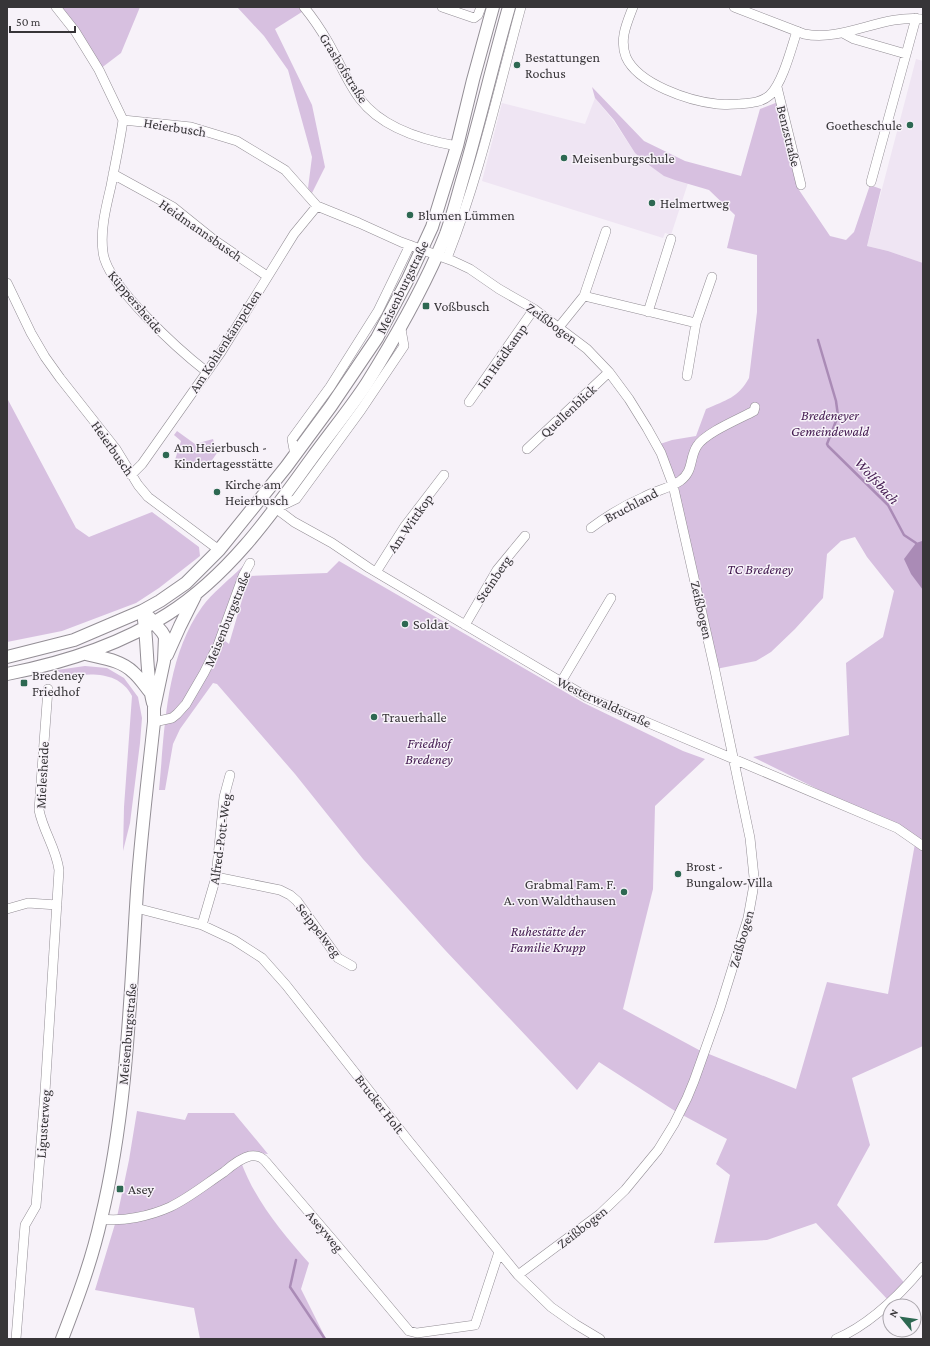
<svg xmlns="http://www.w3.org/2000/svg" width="930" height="1346" font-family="'Crimson Pro',serif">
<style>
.built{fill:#efe5f3}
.green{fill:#d7c0e0}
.water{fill:#aa8bb6}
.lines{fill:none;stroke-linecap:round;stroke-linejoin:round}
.stream{stroke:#aa8bb6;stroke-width:2.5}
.minor-casing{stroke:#938e95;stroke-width:10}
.secondary-casing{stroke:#938e95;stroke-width:14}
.minor{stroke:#fff;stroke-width:9}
.secondary{stroke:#fff;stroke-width:12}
.poi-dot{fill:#2d6852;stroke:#f7f2f9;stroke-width:1.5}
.labels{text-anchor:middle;stroke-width:3;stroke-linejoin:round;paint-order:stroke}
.poi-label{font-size:14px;fill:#373538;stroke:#f7f2f9;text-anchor:start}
.street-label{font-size:14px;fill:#373538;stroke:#f7f2f9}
.park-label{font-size:14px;font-style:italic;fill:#42194f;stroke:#f7f2f9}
.water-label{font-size:15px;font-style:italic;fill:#441b51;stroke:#f7f2f9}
</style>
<rect width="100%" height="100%" fill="#f7f2f9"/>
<!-- built -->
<path class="built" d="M916 59 923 61V263L888 251 867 246Z
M595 98 613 120 635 153 645 163 664 175 688 183 671 235 665 233 663 238 482 181 502 103 585 124Z"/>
<!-- green -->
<path class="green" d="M57 7H140L121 53 100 69Z
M237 7H303L305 10 275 29 312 105 325 167 312 193 308 188 312 157 288 70 264 36Z
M592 87 644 141 685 161 741 176 760 109 778 102 797 187 830 236 846 240 854 232 870 185 881 189 867 246 888 251 923 263V1046L852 1078 870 1145 837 1205 908 1287 888 1300 816 1223 767 1240 714 1243 730 1175 716 1164 727 1139 675 1111 599 1062 577 1090 445 950 363 859 295 774 217 684 213 683 180 729 173 744 165 790H159C165 729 165 659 202 607 211 594 231 578 243 566V568L219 636 229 644 249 576 327 573 339 561 584 703 683 751 705 759 655 806 653 889 623 1009 699 1050 796 1089 827 982 888 994 916 838 753 757 849 735 846 663 883 637 894 591 867 557 855 537 841 541 827 554 823 598 795 629 771 652 756 661 716 669 694 572 657 445 672 440 696 436 706 409C726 400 738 398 749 378L757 312V255L727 248 735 215 709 190 675 180 664 176 646 163 635 153 614 120 595 98Z
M7 398 76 528 89 537 152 512 199 547 200 556 159 588 136 603 62 631 7 642Z
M177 431 195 444 213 439 217 453 208 466 183 470 174 463 181 441 174 435Z
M85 666 107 668 124 678 138 697 142 718 140 743 130 823 123 851 124 807 132 696C122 676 101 673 80 675 76 675 69 677 65 675 62 674 59 672 57 670Z
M137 1111 185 1120 188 1113H234L268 1154 247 1152 189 1192 159 1208 117 1217 129 1160Z
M241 1162C255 1200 282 1233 309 1263L301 1289 326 1339H200L194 1308 95 1290 115 1224 170 1211Z"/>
<!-- water -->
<path class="water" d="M922 541H923V590L911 574 904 559 916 543Z"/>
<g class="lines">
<!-- stream -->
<path class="stream" d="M818 340 836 401 838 416 827 444 828 446 888 505 904 535 916 543
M296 1260 290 1287 325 1339"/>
<defs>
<path id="minor" d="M56 7 75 31 99 70 123 120 191 127 237 141 285 170 317 206 359 223 401 242 453 261 470 269 499 289 534 309 587 349 609 372 629 399 647 428 661 453 673 485 715 671 750 838 754 877 753 890 748 918 720 1008 694 1081 687 1098 674 1124 658 1150 625 1190 600 1214 518 1275
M304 7C313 18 321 30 328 42 339 61 347 82 360 99 382 128 422 140 457 146
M442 7 474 18 478 15 481 7
M633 7C627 23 619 39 626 57 638 84 689 101 717 104 724 105 731 104 738 104 750 103 761 103 770 95 783 82 791 49 797 31
M734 7 804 34C844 42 882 14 923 19
M843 33 854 39 906 54
M777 87 801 185
M123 120C120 142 115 164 111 186 106 207 100 230 103 252 106 285 180 351 207 372
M113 174 173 207 214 240 267 276
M871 182 916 18
M447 258C479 178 498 91 521 7
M7 283 31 333 45 357 60 378 116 449 138 485 148 497 219 550
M584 296 696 323
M648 312 671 239
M559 327 584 296 606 231
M687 376 696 323 712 277
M469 402 534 309
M527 449 609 372
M295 455 292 439 330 387 378 311 410 245
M131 475 142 464 221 352 294 234 317 206
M262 498 294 522 332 543 369 568 587 697 897 828 923 846
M277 508 296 499 361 410 404 346 401 329
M591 528C607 516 625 505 644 497 655 491 670 488 680 481 694 471 689 458 697 446 705 433 739 419 754 411L755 407
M376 572 405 526 444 475
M465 625 497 570 525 536
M561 682 611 598
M154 722 172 718 177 714 186 704 204 673 218 645 243 576 250 563
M216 877 280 890 290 895 297 901 338 958 352 966
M136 908 202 925 234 940 262 958 286 985 408 1140 518 1275 551 1307 575 1324 600 1339
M7 909 28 903 57 905
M202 925 216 877 224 797 230 775
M101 1219C123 1222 150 1216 170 1207 189 1198 206 1184 224 1172 231 1166 241 1158 250 1156 257 1155 262 1157 266 1162L337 1245 409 1331 417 1333 475 1325 499 1252
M16 1339 25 1225 36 1206 45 1092 59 870C56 848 43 831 39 810L48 689
M836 1339C871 1324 899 1296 923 1267"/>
<path id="secondary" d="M144 620C148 647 146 676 153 703
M86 654C102 658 121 660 133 672 140 678 145 686 150 692
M167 655 180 626 195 596
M7 657 74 640 142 611 160 601 186 583 219 550 286 467 331 406 377 338 408 279 432 227 457 146 473 80 493 7
M7 674C63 663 120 645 168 614 229 575 271 515 312 458 330 433 350 409 367 383 397 335 425 286 446 234 453 215 458 194 464 174 480 119 493 63 509 7
M62 1339C77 1300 92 1260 101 1219 127 1112 130 1000 137 891 141 834 148 778 154 722V708L164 661 165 637 162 632 149 617"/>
</defs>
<!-- minor casing -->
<use href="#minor" class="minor-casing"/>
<!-- secondary casing -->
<use href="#secondary" class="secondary-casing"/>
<!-- minor -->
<use href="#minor" class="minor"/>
<!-- secondary -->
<use href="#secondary" class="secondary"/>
</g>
<!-- markers -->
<g class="poi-dot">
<circle cx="517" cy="65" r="4"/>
<circle cx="910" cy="125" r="4"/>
<circle cx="564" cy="158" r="4"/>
<circle cx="652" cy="203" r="4"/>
<circle cx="410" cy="215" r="4"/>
<rect x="422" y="302" width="8" height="8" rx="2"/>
<circle cx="166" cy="455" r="4"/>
<circle cx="217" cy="492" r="4"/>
<circle cx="405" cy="624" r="4"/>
<rect x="20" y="679" width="8" height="8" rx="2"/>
<circle cx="374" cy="717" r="4"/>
<circle cx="678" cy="874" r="4"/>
<circle cx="624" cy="892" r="4"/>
<rect x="116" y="1185" width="8" height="8" rx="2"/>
</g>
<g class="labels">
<!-- poi labels -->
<g class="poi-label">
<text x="525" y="62">Bestattungen<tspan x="525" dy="16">Rochus</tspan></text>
<text x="902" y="130" text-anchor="end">Goetheschule</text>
<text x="572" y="163">Meisenburgschule</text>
<text x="660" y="208">Helmertweg</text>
<text x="418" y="220">Blumen Lümmen</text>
<text x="434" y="311">Voßbusch</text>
<text x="174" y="452">Am Heierbusch -<tspan x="174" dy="16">Kindertagesstätte</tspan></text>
<text x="225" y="489">Kirche am<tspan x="225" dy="16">Heierbusch</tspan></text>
<text x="413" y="629">Soldat</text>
<text x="32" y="680">Bredeney<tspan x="32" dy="16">Friedhof</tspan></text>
<text x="382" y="722">Trauerhalle</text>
<text x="686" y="871">Brost -<tspan x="686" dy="16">Bungalow-Villa</tspan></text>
<text x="616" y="889" text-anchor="end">Grabmal Fam. F.<tspan x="616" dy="16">A. von Waldthausen</tspan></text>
<text x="128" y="1194">Asey</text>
</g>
<!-- street labels -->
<g class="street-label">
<text transform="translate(344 68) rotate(58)" y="5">Grashofstraße</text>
<text transform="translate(175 127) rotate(9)" y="5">Heierbusch</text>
<text transform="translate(789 136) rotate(76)" y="5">Benzstraße</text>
<text transform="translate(201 230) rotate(35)" y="5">Heidmannsbusch</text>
<text transform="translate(402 287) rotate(-64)" y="5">Meisenburgstraße</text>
<text transform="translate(136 302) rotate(50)" y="5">Küppersheide</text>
<text transform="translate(552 323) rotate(36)" y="5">Zeißbogen</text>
<text transform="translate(225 341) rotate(-57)" y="5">Am Kohlenkämpchen</text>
<text transform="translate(502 356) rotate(-55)" y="5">Im Heidkamp</text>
<text transform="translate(568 411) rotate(-43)" y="5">Quellenblick</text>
<text transform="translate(113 448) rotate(55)" y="5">Heierbusch</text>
<text transform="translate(631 505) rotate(-28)" y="5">Bruchland</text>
<text transform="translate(410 523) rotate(-55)" y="5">Am Wittkop</text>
<text transform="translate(493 579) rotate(-56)" y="5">Steinberg</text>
<text transform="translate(702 610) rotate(77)" y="5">Zeißbogen</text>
<text transform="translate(227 619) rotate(-68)" y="5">Meisenburgstraße</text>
<text transform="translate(604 702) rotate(25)" y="5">Westerwaldstraße</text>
<text transform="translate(42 775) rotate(-87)" y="5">Mielesheide</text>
<text transform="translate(220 839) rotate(-82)" y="5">Alfred-Pott-Weg</text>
<text transform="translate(319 930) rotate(52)" y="5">Seippelweg</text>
<text transform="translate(741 939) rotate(-74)" y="5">Zeißbogen</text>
<text transform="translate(127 1034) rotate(-85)" y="5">Meisenburgstraße</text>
<text transform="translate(380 1104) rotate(52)" y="5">Brucker Holt</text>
<text transform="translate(43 1124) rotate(-86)" y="5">Ligusterweg</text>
<text transform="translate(582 1227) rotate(-38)" y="5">Zeißbogen</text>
<text transform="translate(325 1231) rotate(50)" y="5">Aseyweg</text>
</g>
<!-- park labels -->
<g class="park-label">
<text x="830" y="420">Bredeneyer<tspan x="830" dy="16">Gemeindewald</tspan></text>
<text x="760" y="574">TC Bredeney</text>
<text x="429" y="748">Friedhof<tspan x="429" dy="16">Bredeney</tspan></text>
<text x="548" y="936">Ruhestätte der<tspan x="548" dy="16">Familie Krupp</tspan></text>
</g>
<!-- water labels -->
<g class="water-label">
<text transform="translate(877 481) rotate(47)" y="5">Wolfsbach</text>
</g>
</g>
<!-- border -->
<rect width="930" height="1346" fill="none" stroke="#373538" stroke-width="16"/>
<!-- north arrow -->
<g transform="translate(902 1318) rotate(299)"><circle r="19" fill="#f7f2f9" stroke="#aaa6ac"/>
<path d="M0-3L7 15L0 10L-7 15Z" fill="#2d6852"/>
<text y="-6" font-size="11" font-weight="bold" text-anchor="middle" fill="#373538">N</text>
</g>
<!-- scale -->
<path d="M10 26v6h65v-6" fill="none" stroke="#373538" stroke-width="2"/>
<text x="16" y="26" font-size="12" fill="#373538" stroke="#f7f2f9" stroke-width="3" paint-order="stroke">50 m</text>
</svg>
